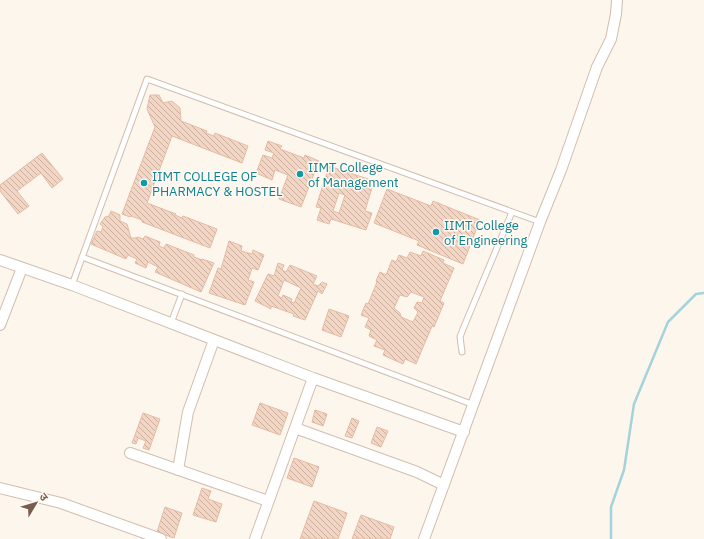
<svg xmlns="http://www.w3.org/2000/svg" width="704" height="539" font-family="'IBM Plex Sans','Noto Sans Devanagari',sans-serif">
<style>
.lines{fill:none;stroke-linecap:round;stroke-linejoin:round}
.stream{stroke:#a5d3da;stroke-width:2.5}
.building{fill:url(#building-back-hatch);stroke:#e6bba3;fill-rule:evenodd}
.service-casing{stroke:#d1beb0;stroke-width:7}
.minor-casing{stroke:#d1beb0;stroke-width:12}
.service{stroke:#fff;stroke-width:5}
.minor{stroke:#fff;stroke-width:10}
.culture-dot{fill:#0f9aa8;stroke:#fffaf3;stroke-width:1.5}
.labels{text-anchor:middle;stroke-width:3;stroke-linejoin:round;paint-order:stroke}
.culture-label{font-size:13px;fill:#0d838f;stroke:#fffaf3;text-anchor:start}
</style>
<defs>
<pattern id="building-back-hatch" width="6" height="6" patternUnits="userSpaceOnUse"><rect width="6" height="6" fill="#f3d5c3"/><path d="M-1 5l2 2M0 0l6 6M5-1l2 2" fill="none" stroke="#cab0a1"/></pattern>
</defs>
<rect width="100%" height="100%" fill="#fdf6ec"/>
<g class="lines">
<!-- stream -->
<path class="stream" d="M611 539V507L624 470 634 404 668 322 696 294 704 293"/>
</g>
<!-- building -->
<path class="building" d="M150 95H159L163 103 172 101 180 108 181 121 207 131 206 133 214 136 215 133 248 146 242 163 172 136 147 203 176 214 175 215 182 218 183 216 217 229 210 248 142 222V220L131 216 130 217 122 214 155 127 147 109Z
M268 141 282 146 280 149 304 158 305 155 319 161 301 207 279 199 288 175 275 170 272 180 256 173 263 155 272 158 274 153 265 150Z
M42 153 63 179 52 188 41 173 17 191 29 206 18 214 0 191V185Z
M329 166 374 181 365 211 372 213 366 230 331 219 329 224 317 220 321 208 316 207ZM339 193 345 195 339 213 333 211Z
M387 189 431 206 433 201 480 220 463 264 417 245 419 241 374 223Z
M111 211 120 215V221L127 224 131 238H136L138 237 143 239 145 236 160 242 159 246 164 248 166 244 194 255V257L202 260V259L214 263 201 292 155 272 158 267 148 262 146 268 135 263 137 259 128 255 126 259 91 244 97 231 101 232 103 227 100 224 105 217 109 216Z
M229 241 242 246 241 251 252 254 253 250 264 255 258 270 252 268 248 280 254 282 245 305 209 293 218 268 221 269Z
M423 251 444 260 443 263 454 268 440 301 444 303 434 327 432 326 416 364 405 359 403 364 383 355 385 350 374 346 377 340 369 336 371 330 365 327 369 318 361 315 366 303 368 304 377 282 376 281 380 272 386 275 392 260 396 262 399 255 407 258 410 252 421 256ZM411 292 424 297 422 303 417 302 414 308 418 312 413 322 401 317 400 313 394 308 400 295 407 297Z
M278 263 284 265 282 270 286 272 290 265 317 276 313 284 318 286 322 282 327 284 322 294 318 291 305 320 293 316 294 314 271 306V309L255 301 268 274 274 276ZM284 280 301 288 294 303 291 302 292 299 283 295 282 298 278 296Z
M329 309 349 316 341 337 322 330Z
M260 403 288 413 280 435 252 425Z
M315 410 327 414 323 426 312 422Z
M143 413 160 419 149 450 143 448 146 441 138 438 136 444 132 443Z
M352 418 359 421 352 438 345 436Z
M377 427 388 431 381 447 371 443Z
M294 458 319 467 312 487 287 478Z
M202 488 211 491 208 499 222 504 216 522 193 515Z
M314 501 347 513 338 539H300Z
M165 507 182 513 174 538 157 532Z
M361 515 394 527 390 539H352Z"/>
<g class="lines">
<defs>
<path id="service" d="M82 257 474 405
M72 285 147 79 540 222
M171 323 182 294
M462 352 460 337 463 329 512 212"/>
<path id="minor" d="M0 260 72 285 313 378 464 432
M0 325 22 268
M295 428 417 472 444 485
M130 453 268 501
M178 470 188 412 214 340
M0 488 61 503 161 539
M255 539 313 378
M424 539 540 222 561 170 597 67 611 39 616 14 617 0"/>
</defs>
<!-- service casing -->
<use href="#service" class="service-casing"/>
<!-- minor casing -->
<use href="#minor" class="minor-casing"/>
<!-- service -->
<use href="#service" class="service"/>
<!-- minor -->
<use href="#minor" class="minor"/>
</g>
<!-- markers -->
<g class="culture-dot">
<circle cx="300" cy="174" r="4"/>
<circle cx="144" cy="183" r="4"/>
<circle cx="436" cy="232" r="4"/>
</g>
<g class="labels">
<!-- culture labels -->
<g class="culture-label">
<text x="308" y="172">IIMT College<tspan x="308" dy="15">of Management</tspan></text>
<text x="152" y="181">IIMT COLLEGE OF<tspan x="152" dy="15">PHARMACY &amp; HOSTEL</tspan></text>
<text x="444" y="230">IIMT College<tspan x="444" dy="15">of Engineering</tspan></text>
</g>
</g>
<!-- north arrow -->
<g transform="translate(36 503) rotate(52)" stroke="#fffaf3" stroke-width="3" paint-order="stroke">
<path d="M0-3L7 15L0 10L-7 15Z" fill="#7a5c4d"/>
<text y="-6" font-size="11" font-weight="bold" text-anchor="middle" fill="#7a5c4d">उ</text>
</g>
</svg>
